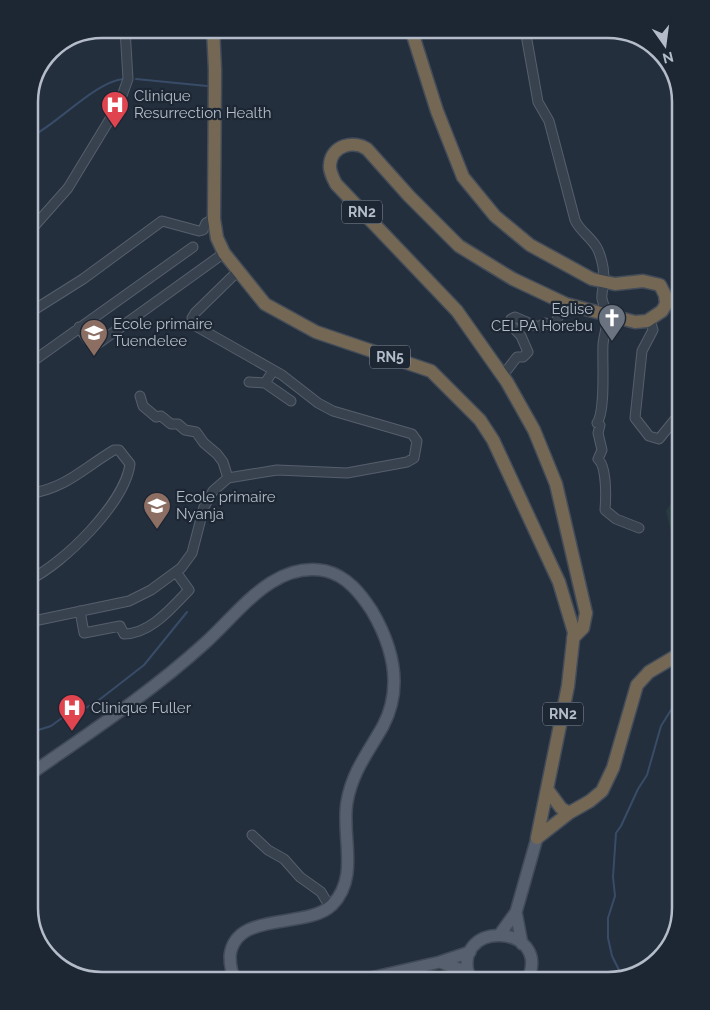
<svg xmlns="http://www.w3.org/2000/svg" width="710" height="1010" font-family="Raleway,sans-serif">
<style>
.green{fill:#263c3f}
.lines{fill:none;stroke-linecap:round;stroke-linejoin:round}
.stream{stroke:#394c67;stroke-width:2}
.minor-casing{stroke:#565f6c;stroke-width:11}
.major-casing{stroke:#414a57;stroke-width:14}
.highway-casing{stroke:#434c59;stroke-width:15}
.minor{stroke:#38414e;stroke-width:9}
.major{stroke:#56606e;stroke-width:11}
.highway{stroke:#746855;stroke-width:12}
.labels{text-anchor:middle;stroke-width:4.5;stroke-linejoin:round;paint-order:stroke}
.shield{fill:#1d2633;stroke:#878f9c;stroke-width:1}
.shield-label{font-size:14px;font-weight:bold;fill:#b4bcc9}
.poi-label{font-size:15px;fill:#b4bcc9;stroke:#1d2633;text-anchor:start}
.rim{fill:none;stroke:#b4bcc9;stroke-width:2.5}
</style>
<rect width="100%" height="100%" fill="#242f3e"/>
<!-- green -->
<path class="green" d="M681 487V547L671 532 666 511Z"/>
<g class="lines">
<!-- stream -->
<path class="stream" d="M136 79 207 86
M29 138C58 124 93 83 123 79
M29 733 51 726 70 712 84 709 99 700 144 665 187 612
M623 978 612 956 608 938V918L615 896 613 877 616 833 621 826 638 789 647 775 661 726 681 694"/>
<defs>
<path id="minor" d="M525 29 538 102 549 121 575 220C580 232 593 238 598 250 602 259 604 271 604 280 604 287 601 292 602 299 603 305 608 311 608 317 607 326 604 335 603 344 602 361 606 411 597 423L600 425 598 433 602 450 598 459C607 467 606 498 605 510L616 519 639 528
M29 232 68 188 119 104 128 79 125 29
M29 313 83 279 162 221 199 231 203 230 206 223 214 219
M650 320 653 330 642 351 635 418 649 436 659 439 681 412
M79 327 88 340 96 345 224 253
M29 364 193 247
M502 373 507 370 517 357H523L528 352 521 336 511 325V319L515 317 538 327 545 323 553 326 566 304
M249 382 265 383 273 371
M265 383 291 401
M140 396 143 406 156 417 161 416 171 424H178L185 430 196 432 204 443 217 454 223 462 228 478
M29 580C63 564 125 503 130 464L119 450H114C82 469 68 487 29 494
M80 611 84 633 120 626 124 634C151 634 172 607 189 590L176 572
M29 622 129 601 151 590 181 568 192 553 204 507 213 491 228 478 277 470 347 473 407 462 414 458 417 441 412 434 333 411 318 403 282 375 194 325 192 318 195 313 237 272
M252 835 268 850 284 859 300 877 321 892 330 907"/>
<path id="major" d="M29 775C89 733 150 693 204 644 238 614 273 560 326 571 347 576 361 594 372 611 393 647 403 688 383 726 369 751 352 772 347 802 341 836 360 877 332 905 306 930 235 910 230 956 230 965 231 973 236 981
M516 912 522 944
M500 934 516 912 537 838
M440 962 467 972
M357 981 440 962 470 952
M471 981C445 919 555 922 527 981"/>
<path id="highway" d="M213 29 215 70 214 219 217 238 224 253 265 304 316 332 431 371 480 420 493 440 559 582 574 632 568 686 537 838
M411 29 437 111 463 177 495 216 530 245 592 279 615 284 643 281 660 285 665 295 666 304 662 311 647 321 635 322 566 304 513 279 459 246 409 196 367 149C354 140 332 145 330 164 329 171 333 178 336 184L457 311 507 382 534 430 556 484 586 613 583 628 573 638
M547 789 561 808 569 813
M537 838 569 813 590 801 602 791 613 768 637 685 649 672 681 653"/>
</defs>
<!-- minor casing -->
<use href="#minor" class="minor-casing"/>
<!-- major casing -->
<use href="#major" class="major-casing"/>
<!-- highway casing -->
<use href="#highway" class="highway-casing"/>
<!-- minor -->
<use href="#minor" class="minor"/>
<!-- major -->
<use href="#major" class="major"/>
<!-- highway -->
<use href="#highway" class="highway"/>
</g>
<!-- icons -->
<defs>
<symbol id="hospital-pin" viewBox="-11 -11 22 30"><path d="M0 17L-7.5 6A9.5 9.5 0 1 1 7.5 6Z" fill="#e0444e" stroke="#1d2633"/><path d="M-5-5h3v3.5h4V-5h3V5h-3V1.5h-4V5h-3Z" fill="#fff"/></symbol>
<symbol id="church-pin" viewBox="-11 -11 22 30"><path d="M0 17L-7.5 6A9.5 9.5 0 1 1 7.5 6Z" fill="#6b7280" stroke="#1d2633"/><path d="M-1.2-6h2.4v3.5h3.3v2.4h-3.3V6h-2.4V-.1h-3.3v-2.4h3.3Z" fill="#fff"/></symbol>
<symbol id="school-pin" viewBox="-11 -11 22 30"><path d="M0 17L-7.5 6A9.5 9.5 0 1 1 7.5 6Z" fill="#8d6e63" stroke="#1d2633"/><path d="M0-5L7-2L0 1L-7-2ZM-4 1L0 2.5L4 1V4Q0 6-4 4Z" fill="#fff"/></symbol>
</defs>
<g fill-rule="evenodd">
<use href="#hospital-pin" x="99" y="89" width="32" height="43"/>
<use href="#church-pin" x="596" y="302" width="32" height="43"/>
<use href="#school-pin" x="78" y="317" width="32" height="43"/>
<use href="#school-pin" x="141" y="490" width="32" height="43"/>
<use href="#hospital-pin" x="56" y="692" width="32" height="43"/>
</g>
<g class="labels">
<!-- shield labels -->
<g class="shield">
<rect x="342" y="200.5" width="40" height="23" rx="4"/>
<rect x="370" y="345.5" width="40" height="23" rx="4"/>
<rect x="543" y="702.5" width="40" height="23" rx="4"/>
</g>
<g class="shield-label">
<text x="362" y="217">RN2</text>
<text x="390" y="362">RN5</text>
<text x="563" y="719">RN2</text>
</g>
<!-- poi labels -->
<g class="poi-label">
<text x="134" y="101">Clinique<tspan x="134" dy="17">Resurrection Health</tspan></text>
<text x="593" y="314" text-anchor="end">Eglise<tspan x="593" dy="17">CELPA Horebu</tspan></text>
<text x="113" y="329">Ecole primaire<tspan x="113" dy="17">Tuendelee</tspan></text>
<text x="176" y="502">Ecole primaire<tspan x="176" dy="17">Nyanja</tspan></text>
<text x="91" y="713">Clinique Fuller</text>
</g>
</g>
<!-- crop -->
<path d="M0 0H710V1010H0ZM102 38H608A64 64 0 0 1 672 102V908A64 64 0 0 1 608 972H102A64 64 0 0 1 38 908V102A64 64 0 0 1 102 38Z" fill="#1d2633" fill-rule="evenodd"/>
<path class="rim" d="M102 38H608A64 64 0 0 1 672 102V908A64 64 0 0 1 608 972H102A64 64 0 0 1 38 908V102A64 64 0 0 1 102 38Z"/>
<!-- north arrow -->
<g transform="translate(665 45) rotate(166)" stroke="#1d2633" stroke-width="4" paint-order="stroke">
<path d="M0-4L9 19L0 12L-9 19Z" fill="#b4bcc9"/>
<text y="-8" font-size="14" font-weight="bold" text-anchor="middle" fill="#b4bcc9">N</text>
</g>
</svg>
